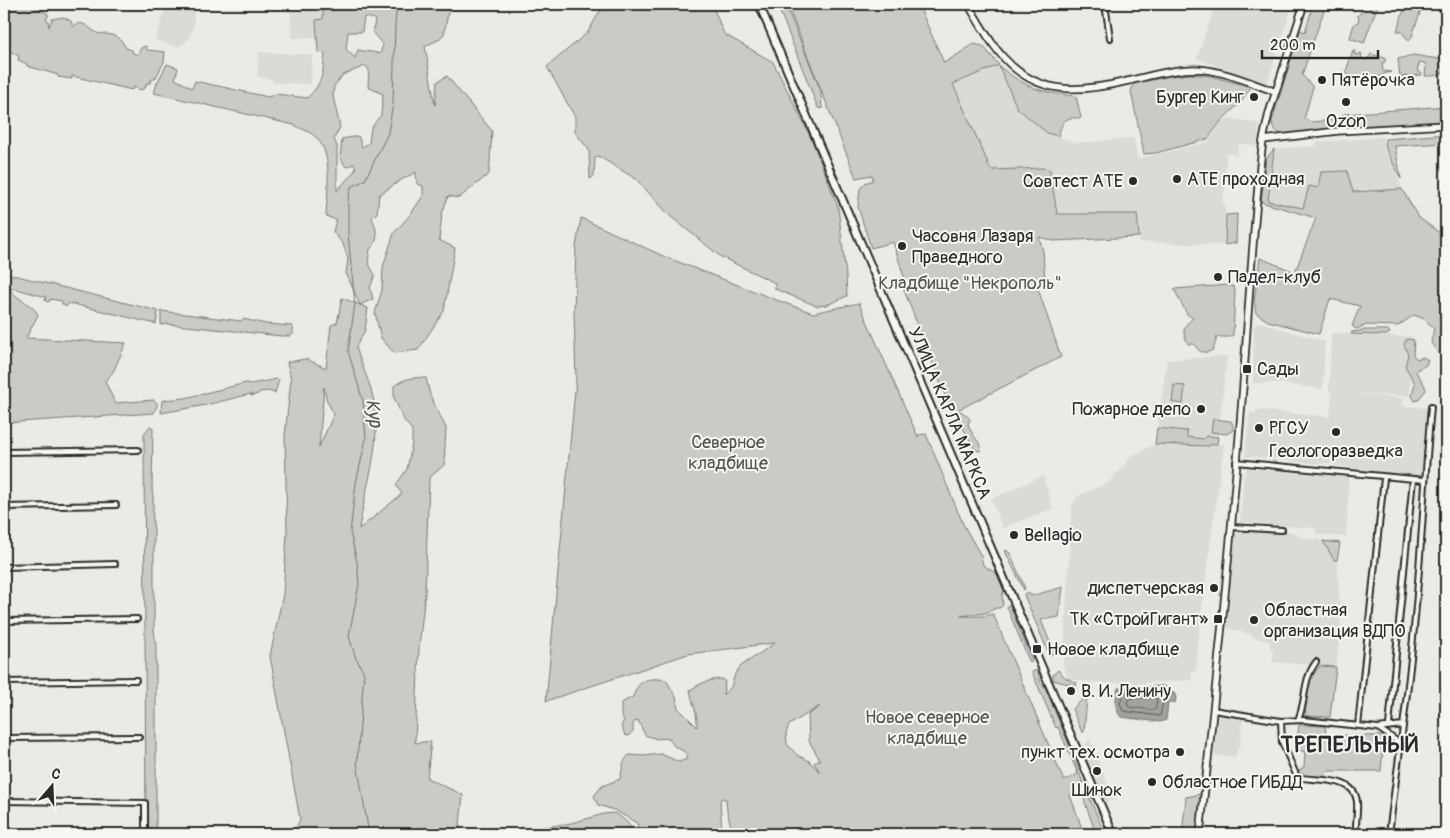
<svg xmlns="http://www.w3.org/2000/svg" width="1450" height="838" font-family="Pangolin,sans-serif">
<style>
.built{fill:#dadad6}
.green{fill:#cacac7;stroke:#7a7a79;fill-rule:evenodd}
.water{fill:#a1a19e;stroke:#727270}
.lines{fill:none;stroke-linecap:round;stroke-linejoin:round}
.shore{stroke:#5a5a59;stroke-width:1}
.stream{stroke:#727270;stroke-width:1}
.street-casing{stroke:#2b2b2b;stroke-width:8}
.secondary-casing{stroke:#2b2b2b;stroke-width:9}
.primary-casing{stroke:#2b2b2b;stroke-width:10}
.street{stroke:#f6f6f2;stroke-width:4}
.secondary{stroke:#f6f6f2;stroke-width:5.5}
.primary{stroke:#f6f6f2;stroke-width:6}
.poi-dot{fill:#2b2b2b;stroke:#f6f6f2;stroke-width:2}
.labels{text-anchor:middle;stroke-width:4;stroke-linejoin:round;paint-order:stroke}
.poi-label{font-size:18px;fill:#2b2b2b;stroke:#f6f6f2;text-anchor:start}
.park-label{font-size:18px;fill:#535352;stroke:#f6f6f2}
.street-label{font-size:18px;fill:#2b2b2b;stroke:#f6f6f2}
.water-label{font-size:19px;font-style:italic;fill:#545453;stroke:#f6f6f2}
.district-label{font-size:22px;font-weight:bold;letter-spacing:1px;fill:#2b2b2b;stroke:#f6f6f2}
</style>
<rect width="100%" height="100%" fill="#eaeae6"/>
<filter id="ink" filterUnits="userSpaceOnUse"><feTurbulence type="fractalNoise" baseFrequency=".02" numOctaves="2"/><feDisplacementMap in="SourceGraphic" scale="10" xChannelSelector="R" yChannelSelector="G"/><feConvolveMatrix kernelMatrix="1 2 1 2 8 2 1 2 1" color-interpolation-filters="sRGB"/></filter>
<g filter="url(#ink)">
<!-- built -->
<path class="built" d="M167 4H195L193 28 189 39 178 47 155 40Z
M290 4H323V19L316 20V37L292 38Z
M1215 4H1293L1267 83 1197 59Z
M259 52 312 55 311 84 273 83V80L257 76Z
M999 66 1016 108 1047 133 1077 143 1134 138 1137 159 1208 142 1222 121 1230 118 1260 124 1256 146 1239 143 1237 155 1226 153V184L1222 203H1225V245L1139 242 1137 214H1057L1050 170 1044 168 991 170 953 83Z
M1383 137 1402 189 1352 192 1318 188 1310 186 1303 208 1268 201 1274 149 1316 146 1317 142Z
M1256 323 1266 324 1325 342 1323 389 1275 383H1253L1254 328Z
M1331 333 1413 337 1410 396 1352 394 1402 398V406L1427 408 1421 478 1390 476 1326 463 1320 464 1245 456 1250 412 1256 413V410L1330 417 1332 393 1329 392Z
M1227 356 1217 444 1224 445 1202 604 1196 671H1192V680L1133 684 1092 682 1067 679V675L1063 665 1072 506 1078 496 1109 482 1132 456 1155 444 1167 360Z
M1247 468 1349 477 1346 537 1316 534V528L1240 522 1244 474Z
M1043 476 1053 508 1003 528 991 499Z
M1239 529 1292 532 1304 538 1340 543 1337 560 1341 622 1336 667 1273 662V651L1270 648V642L1253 637 1254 635 1223 627 1227 572 1235 531Z
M1217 714 1243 718 1240 747H1237L1236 757 1213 755Z
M1090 739 1114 800 1102 804 1084 759 1086 743Z"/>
<!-- green -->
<path class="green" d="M4 4H29L48 14V17L46 19 48 20 49 27 52 19 63 17 71 21 73 27C82 18 88 28 97 33 99 34 102 33 105 34 116 35 120 37 126 48L132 50 133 53 137 55 141 48 146 46 147 50 165 52 164 62 155 79H152L150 83H147L145 88 141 90 133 87 132 90 72 76V79L58 77V75L27 66V64L18 60 19 56 4 48Z
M323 4H454L448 13 444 34 438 40 425 46 435 105 437 82 447 76 492 131 489 174 459 198 448 196 442 214 439 240 455 248 444 311 418 350 394 353 381 338 375 313 382 290 383 267 394 233 410 215 423 196V186L417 184 416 172 401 180 379 195 377 213 372 217C376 229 381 240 370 249L368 262 375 275 370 288 373 299 360 305 346 273 348 259 343 244 333 232 336 220 326 216C327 193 335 149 312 134 306 130 299 128 294 125L154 93 157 83 167 64 178 68 175 79 192 88 195 81 268 97 276 94 307 98C323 83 323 73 325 53L318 52 316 20 323 19ZM364 17 375 19 373 33 383 45 380 54C372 51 366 52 358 50L355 58 346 49 348 32H362ZM365 66 369 69 368 87 383 94 381 115 371 128 369 143 362 147 358 136 342 139 340 157 346 167 354 164 356 169 337 191V146L334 139 340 127 333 96 334 86 343 75Z
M604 4H712L724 34 773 62 812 140 838 207 846 276 847 296 827 305 817 306 775 289V283L721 257 670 216 636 179 598 156 595 158 594 176 590 179 589 150 575 132V117L547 67 588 32Z
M777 4H785L821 91 822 109 818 108Z
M787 4H918L944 63 974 44 983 46 999 65 953 84 991 170 1044 168 1050 170 1057 214H1137L1139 237 1054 241 1039 237 1043 251 1045 282 1037 286 1061 357 952 413 902 285 906 283 893 242 871 248 858 207 860 189 865 183 873 180 872 175 856 178Z
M1308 4H1326L1302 75 1313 87 1304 119 1312 122 1330 120 1333 121 1334 127 1331 130C1324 130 1317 130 1311 132 1297 134 1273 141 1272 121L1300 30 1305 32 1311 12 1307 7Z
M1361 4H1378L1364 43 1350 38 1354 24 1358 22 1359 18 1357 16 1361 13Z
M1406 4H1423L1411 39 1409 41 1401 31H1397Z
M1353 51H1355L1354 54 1358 55 1360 53 1362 54 1361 58 1367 60 1371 54 1385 58V62L1382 63 1383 71 1391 72 1383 74V76L1351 79 1346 71Z
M1413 55 1445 60C1449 76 1437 76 1425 76L1426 64 1420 62 1417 70 1421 73 1422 75 1400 77 1398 59Z
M999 66C1026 88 1042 93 1076 96L1081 118C1063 117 1063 121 1058 136L1047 133 1017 108Z
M1191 74 1210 76 1251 87 1241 102 1221 121 1208 139 1156 153 1144 154 1131 91 1134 84 1171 76Z
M1446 106V123L1345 128 1342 124V115L1344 114Z
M1446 134V143L1395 146 1401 179 1386 149 1385 139Z
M1274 149 1268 201 1303 208 1309 186 1318 188 1321 172 1347 171 1353 192 1402 189 1418 217 1441 234 1444 245 1446 254V370H1444L1446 363 1431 343 1434 328 1424 319 1414 315 1398 326 1367 325 1356 329 1352 326 1360 306 1330 299 1319 334 1268 321 1256 313 1254 301 1260 258 1295 272 1316 218 1261 202 1266 159Z
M1237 214 1236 243 1225 245 1226 215Z
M581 218 663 256 779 301 813 313 859 303 918 437V435L926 434 963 524 981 556 983 565 997 574 1004 591 1002 595 1003 605 1000 608H996L986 613 960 616C969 616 986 617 993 614L1064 781 1078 774 1058 727 1056 728 1032 672 1037 670 1040 677 1039 678 1042 685H1044L1069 745 1083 783 1082 788 1070 795 1084 834H733L727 811 726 799 723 798 720 800 722 834H639L637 823 614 810 598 805 594 796 602 786 620 779 624 761 629 755 643 756 661 754 679 762 687 759 685 752 674 746 669 738 657 739 645 735 638 720 633 723V731L628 736 625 735 621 726 624 721 621 715V703L633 697C638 679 649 677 666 680L676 697 678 708 697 727C698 713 692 703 690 690 701 683 710 679 723 679L725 682 723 695 731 687 735 674 741 666 775 643 688 654 546 701 576 380 574 312 576 247ZM820 706 808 715 809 741 820 760 814 763 820 772 809 761 797 755 787 744 786 733 789 725Z
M9 274 158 311 156 324 69 303 66 307 62 304V301L50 299V301L47 302 45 300 46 297 13 288 10 290C18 300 33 304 38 315L26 338 126 343 113 372 105 381 115 403 154 400 157 403V406L154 413 4 423V280H6L5 279Z
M1229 285 1234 287 1235 291 1233 335 1230 337H1217L1213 350C1204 354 1199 353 1194 344H1188C1182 331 1182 327 1193 318L1187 314 1174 289Z
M342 298 368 308 365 330 356 347C361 365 371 384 374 402 382 445 365 488 359 529L402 494 396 485 407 469 412 443V430L404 420 394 398V386C405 378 413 377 426 378L430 395 446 428 444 465 429 478 425 593 419 648 415 743 431 741 427 778 463 795 459 834H294L300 819 270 656 283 594 287 534 285 435 291 379 287 362 306 359 326 368 331 325 337 323ZM324 387 327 401 334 414 319 447Z
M161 311 241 321 243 319 266 324 292 326 293 327V334L290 336H282L167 324 161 325Z
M1365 330H1388L1390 333 1386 335 1351 334 1352 332Z
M1407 339 1414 340 1413 355 1417 359 1423 357 1428 360 1426 365 1418 369 1416 372 1424 384 1426 390 1418 400 1415 401 1412 396 1415 383 1405 366 1408 355 1404 344Z
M277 379 279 380 275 393 268 391 260 392 258 394 251 396V394L206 405 161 413 162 401 165 400 185 398 246 383 251 384Z
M1174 385 1185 386 1183 404 1172 402Z
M958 411C963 411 968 416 970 420L968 424C971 433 976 438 981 446L980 451 975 450 956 415Z
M1213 419 1231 421 1233 425V430L1227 434 1211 432Z
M150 426 153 428 152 490C155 503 151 517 154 530V629L156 647V834H146L144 434Z
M1157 428 1187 431V437L1203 439 1206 436 1218 437 1217 444H1212L1209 446 1155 444Z
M1323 541 1340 543 1337 560H1334Z
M1006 550 1010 553 1025 588 1024 590 1005 551Z
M1063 587 1059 617 1041 620 1053 650 1052 655 1049 654 1024 595 1025 593H1029L1031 596Z
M1008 605 1010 606 1032 660 1031 662 1029 661 1007 607Z
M1320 666 1336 667 1330 717 1305 716 1309 680Z
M1058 670 1066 678 1077 683 1076 686 1053 680V675Z
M1084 698H1087L1084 732H1082L1072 709Z
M1299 725 1325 726 1326 735 1384 736 1381 771H1327L1326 778 1300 776 1298 772 1304 767 1305 752 1296 749Z
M1086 793 1088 794 1102 827V834H1096L1082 794Z
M1201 794 1198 834H1182L1186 797Z
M614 813C624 818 630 824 634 834H499L571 823 604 814Z"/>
<!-- water -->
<path class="water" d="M1162 686 1166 687 1167 691 1174 693 1176 697 1175 703H1168L1166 720 1160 722 1121 717C1113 708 1116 698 1118 688Z"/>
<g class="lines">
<!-- shore -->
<path class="shore" d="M1161 691 1167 698 1163 702 1160 716 1123 711 1120 703 1123 693Z
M1130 698H1156L1157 700 1156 708 1154 710 1129 707 1127 703Z"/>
<!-- stream -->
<path class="stream" d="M369 834 357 763 364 673 355 656 349 636 359 584 357 562 350 532 356 483 366 439 363 401 348 351 355 304 348 234V200L351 187 365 180 388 133 393 103 395 25 397 4"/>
<defs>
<path id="street" d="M1105 4 1110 38
M4 452 138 450
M1236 462 1424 480
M4 507 116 505
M1231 527 1282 530
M4 567 115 564
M4 621 137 619
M4 682 136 680
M1213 710 1281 721 1304 720 1378 728 1403 725
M1298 720C1307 699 1302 681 1316 662
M1281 721 1282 742 1297 777C1316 782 1355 775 1357 802 1358 813 1355 824 1356 834
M1389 725 1413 479
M1358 726 1384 478
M1378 728 1401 744
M4 738 139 737
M4 801 145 803V834
M1389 834C1397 769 1407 704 1413 638 1421 561 1424 484 1431 407"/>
<path id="secondary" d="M968 4C979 22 989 42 1004 58 1039 97 1082 92 1128 81 1150 76 1173 69 1195 69 1223 70 1251 83 1276 92
M1263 140 1338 131 1446 125
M1200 834C1216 685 1232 536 1243 386 1249 304 1253 222 1263 140L1269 113 1304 4"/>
<path id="primary" d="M759 4 1113 834"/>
</defs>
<!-- street casing -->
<use href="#street" class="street-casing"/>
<!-- secondary casing -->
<use href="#secondary" class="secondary-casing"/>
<!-- primary casing -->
<use href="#primary" class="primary-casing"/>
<!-- street -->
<use href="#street" class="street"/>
<!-- secondary -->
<use href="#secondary" class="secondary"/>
<!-- primary -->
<use href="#primary" class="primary"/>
</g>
</g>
<!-- markers -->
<g class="poi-dot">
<circle cx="1322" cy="80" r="5"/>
<circle cx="1254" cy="97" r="5"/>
<circle cx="1346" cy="102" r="5"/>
<circle cx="1177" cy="179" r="5"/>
<circle cx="1133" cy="181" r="5"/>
<circle cx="902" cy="246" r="5"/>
<circle cx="1218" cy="277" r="5"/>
<rect x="1242" y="364" width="10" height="10" rx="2.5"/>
<circle cx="1201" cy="409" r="5"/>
<circle cx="1259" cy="428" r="5"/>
<circle cx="1336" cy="432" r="5"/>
<circle cx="1014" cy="535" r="5"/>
<circle cx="1214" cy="588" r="5"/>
<rect x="1213" y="614" width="10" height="10" rx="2.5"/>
<circle cx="1254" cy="620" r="5"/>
<rect x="1032" y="644" width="10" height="10" rx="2.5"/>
<circle cx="1071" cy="691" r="5"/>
<circle cx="1180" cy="752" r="5"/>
<circle cx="1097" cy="771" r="5"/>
<circle cx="1152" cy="782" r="5"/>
</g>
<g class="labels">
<!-- poi labels -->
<g class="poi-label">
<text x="1332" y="86">Пятёрочка</text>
<text x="1244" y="103" text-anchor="end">Бургер Кинг</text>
<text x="1346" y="127" text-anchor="middle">Ozon</text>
<text x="1187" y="185">АТЕ проходная</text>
<text x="1123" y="187" text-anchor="end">Совтест АТЕ</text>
<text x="912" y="242">Часовня Лазаря<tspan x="912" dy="21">Праведного</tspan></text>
<text x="1228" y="283">Падел-клуб</text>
<text x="1257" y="375">Сады</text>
<text x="1191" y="415" text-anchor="end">Пожарное депо</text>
<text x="1269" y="434">РГСУ</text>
<text x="1336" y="457" text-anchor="middle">Геологоразведка</text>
<text x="1024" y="541">Bellagio</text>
<text x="1204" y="594" text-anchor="end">диспетчерская</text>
<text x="1264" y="616">Областная<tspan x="1264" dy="21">организация ВДПО</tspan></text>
<text x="1208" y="625" text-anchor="end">ТК «СтройГигант»</text>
<text x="1047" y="655">Новое кладбище</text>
<text x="1081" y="697">В. И. Ленину</text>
<text x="1170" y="758" text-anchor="end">пункт тех. осмотра</text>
<text x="1162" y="788">Областное ГИБДД</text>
<text x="1097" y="796" text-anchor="middle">Шинок</text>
</g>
<!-- park labels -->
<g class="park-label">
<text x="970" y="289">Кладбище "Некрополь"</text>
<text x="728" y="448">Северное<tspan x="728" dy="21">кладбище</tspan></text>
<text x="927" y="723">Новое северное<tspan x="927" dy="21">кладбище</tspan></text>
</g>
<!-- street labels -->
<g class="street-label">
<text transform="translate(950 413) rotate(67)" y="6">УЛИЦА КАРЛА МАРКСА</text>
</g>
<!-- water labels -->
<g class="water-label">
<text transform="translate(375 413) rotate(82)" y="7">Кур</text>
</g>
<!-- district labels -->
<g class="district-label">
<text x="1350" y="752">ТРЕПЕЛЬНЫЙ</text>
</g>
</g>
<!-- margin -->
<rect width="1450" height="838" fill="none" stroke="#f6f6f2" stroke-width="20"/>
<rect x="10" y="10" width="1430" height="818" fill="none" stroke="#2b2b2b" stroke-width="2" filter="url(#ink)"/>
<!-- north arrow -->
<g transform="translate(52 786) rotate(19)" stroke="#f6f6f2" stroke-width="4" paint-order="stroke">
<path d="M0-4L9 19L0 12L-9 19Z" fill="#2b2b2b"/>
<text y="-8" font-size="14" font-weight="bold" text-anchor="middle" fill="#2b2b2b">С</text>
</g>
<!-- scale -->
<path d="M1262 50v8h116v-8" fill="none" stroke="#2b2b2b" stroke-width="2.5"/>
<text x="1270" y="50" font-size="15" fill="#2b2b2b" stroke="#f6f6f2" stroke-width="4" paint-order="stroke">200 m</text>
</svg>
